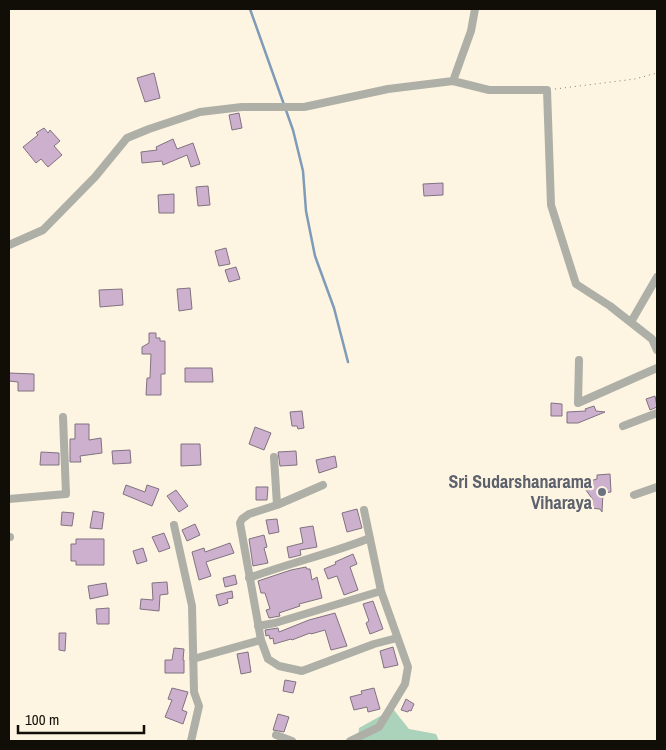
<svg xmlns="http://www.w3.org/2000/svg" width="666" height="750" font-family="'Archivo Narrow',sans-serif">
<style>
.green{fill:#abd2ba}
.lines{fill:none;stroke-linecap:round;stroke-linejoin:round}
.stream{stroke:#7e9bb8;stroke-width:2.5}
.building{fill:#cdafce;stroke:#807381}
.path{stroke:#837d71;stroke-width:1;stroke-dasharray:1 4;stroke-linecap:butt}
.street{stroke:#aeafa7;stroke-width:8}
.worship-dot{fill:#6b7280;stroke:#fdf4e1;stroke-width:2}
.labels{text-anchor:middle;stroke-width:4.5;stroke-linejoin:round;paint-order:stroke}
.worship-label{font-size:18px;font-weight:bold;fill:#5b616d;stroke:#fdf4e1;text-anchor:end}
</style>
<rect width="100%" height="100%" fill="#fdf4e1"/>
<!-- green -->
<path class="green" d="M393 709 409 729 436 734 439 741H358L359 728Z"/>
<g class="lines">
<!-- stream -->
<path class="stream" d="M250 9 293 130 303 171 306 211 315 256 334 308 348 362"/>
</g>
<!-- building -->
<path class="building" d="M154 73 160 98 145 102 137 78Z
M239 113 242 128 232 130 229 115Z
M44 128 48 133 50 130 60 141 54 146 62 155 48 167 41 159 36 163 23 147 38 135 36 133Z
M173 139 177 149 193 143 200 164 191 167 187 155 163 165 162 161 142 163 141 152 157 150 156 147Z
M443 183V195L424 196 423 184Z
M208 186 210 205 198 206 196 187Z
M174 194V213H159L158 195Z
M226 248 230 264 219 266 215 251Z
M236 267 240 279 229 282 225 270Z
M190 288 192 309 179 311 177 289Z
M122 289 123 305 100 307 99 290Z
M149 333H156V338H160V341H165V374H161V395H146L147 378H150L151 354H142V347L149 343Z
M185 368H212L213 382H185Z
M9 373 34 374V391H18V382L9 381Z
M655 396 657 407 650 410 646 399Z
M551 403 562 404V416H551Z
M594 406 596 411 605 412 578 423H567V412L586 411 585 409Z
M302 411 304 428 298 429 297 426H292L290 412Z
M75 424H89V440L101 438 102 453 80 456 81 462H70V439H75Z
M255 427 271 433 264 450 249 444Z
M181 444H200L201 465 181 466Z
M130 450 131 463 113 464 112 451Z
M296 451 297 465 280 466 278 452Z
M41 452 59 453V465H40Z
M335 456 337 467 319 473 316 460Z
M610 474 611 492 603 493 602 512 600 509 590 508V500H593L586 490V484L590 481 597 479V475Z
M126 485 145 492 147 485 159 489 152 506 123 494Z
M256 487H268L267 500H256Z
M176 490 188 506 179 512 167 496Z
M357 509 362 528 347 532 342 513Z
M93 511 104 513 102 529 90 528Z
M62 512 74 513 72 526 61 525Z
M277 519 279 532 269 534 266 520Z
M195 524 200 535 187 541 182 530Z
M313 526 317 547 300 550 301 555 289 558 287 547 303 543 300 528Z
M164 533 170 548 159 552 152 537Z
M264 535 267 547 264 548 268 563 253 566 249 539Z
M76 539H104V565H76V561H71V544H76Z
M230 543 234 553 206 562 211 576 199 580 192 552 204 548 205 552Z
M143 548 147 561 137 564 133 551Z
M353 554 357 564 350 567 358 590 344 595 337 576 328 579 324 569 336 564 335 562Z
M306 567 307 569H310L312 580 317 577 322 598 299 604 300 606 279 613 280 616 269 618 266 610 270 609 265 593H261L258 581 291 570Z
M235 575 237 584 225 587 223 578Z
M167 582 168 594 160 595 159 611 140 609 141 599 153 600 152 583Z
M106 583 108 595 90 599 88 586Z
M232 591 233 598 227 599 228 603 219 606 216 595Z
M373 601 383 629 370 634 366 623 369 621 363 604Z
M109 608V624H97L96 609Z
M335 613 347 646 331 650 325 630 311 634 310 633 292 640 291 639 274 644 273 638 270 639 269 635 266 636 265 630 278 628 279 632 309 620Z
M59 633H66L65 651 59 650Z
M393 647 398 665 384 668 380 651Z
M174 648 184 649 183 660H184V673H165V660H172Z
M248 652 251 672 241 674 237 654Z
M285 680 296 682 293 693 283 691Z
M172 688 188 692 182 710 187 712 183 724 165 717 172 700 168 699Z
M374 688 380 709 368 712 367 707 354 710 350 697 362 694 361 691Z
M406 699 414 704 411 711 409 710 408 712 401 710Z
M278 714 289 717 284 732 273 730Z"/>
<g class="lines">
<!-- path -->
<path class="path" d="M555 89 635 79 657 73"/>
<!-- street -->
<path class="street" d="M453 81 471 31 475 9
M9 245 43 230 95 177 127 138 149 129 200 112 242 107H304L388 89 453 81 489 90H547L551 205 576 284 610 306 652 339 657 350
M631 322 657 277
M579 360 578 403 657 368
M623 426 657 413
M274 457 277 505
M323 485 277 505 249 514 242 519 240 523 261 640 268 659 279 666 302 671 374 644 397 638
M634 495 657 487
M9 499 66 494 63 417
M174 525 192 606 194 692 199 706 191 741
M9 537H10
M249 578C289 563 330 554 370 538
M258 626 275 623 381 591
M193 659 261 640
M276 735 292 741
M350 741 379 727 405 684 408 667 381 591 364 510"/>
</g>
<!-- markers -->
<circle class="worship-dot" cx="602" cy="492" r="5"/>
<g class="labels">
<!-- worship labels -->
<g class="worship-label">
<text x="592" y="488">Sri Sudarshanarama<tspan x="592" dy="21">Viharaya</tspan></text>
</g>
</g>
<!-- border -->
<rect width="666" height="750" fill="none" stroke="#110e08" stroke-width="20"/>
<!-- scale -->
<path d="M18 725v8h126v-8" fill="none" stroke="#110e08" stroke-width="2.5"/>
<text x="25" y="725" font-size="15" fill="#110e08" stroke="#fdf4e1" stroke-width="4" paint-order="stroke">100 m</text>
</svg>
